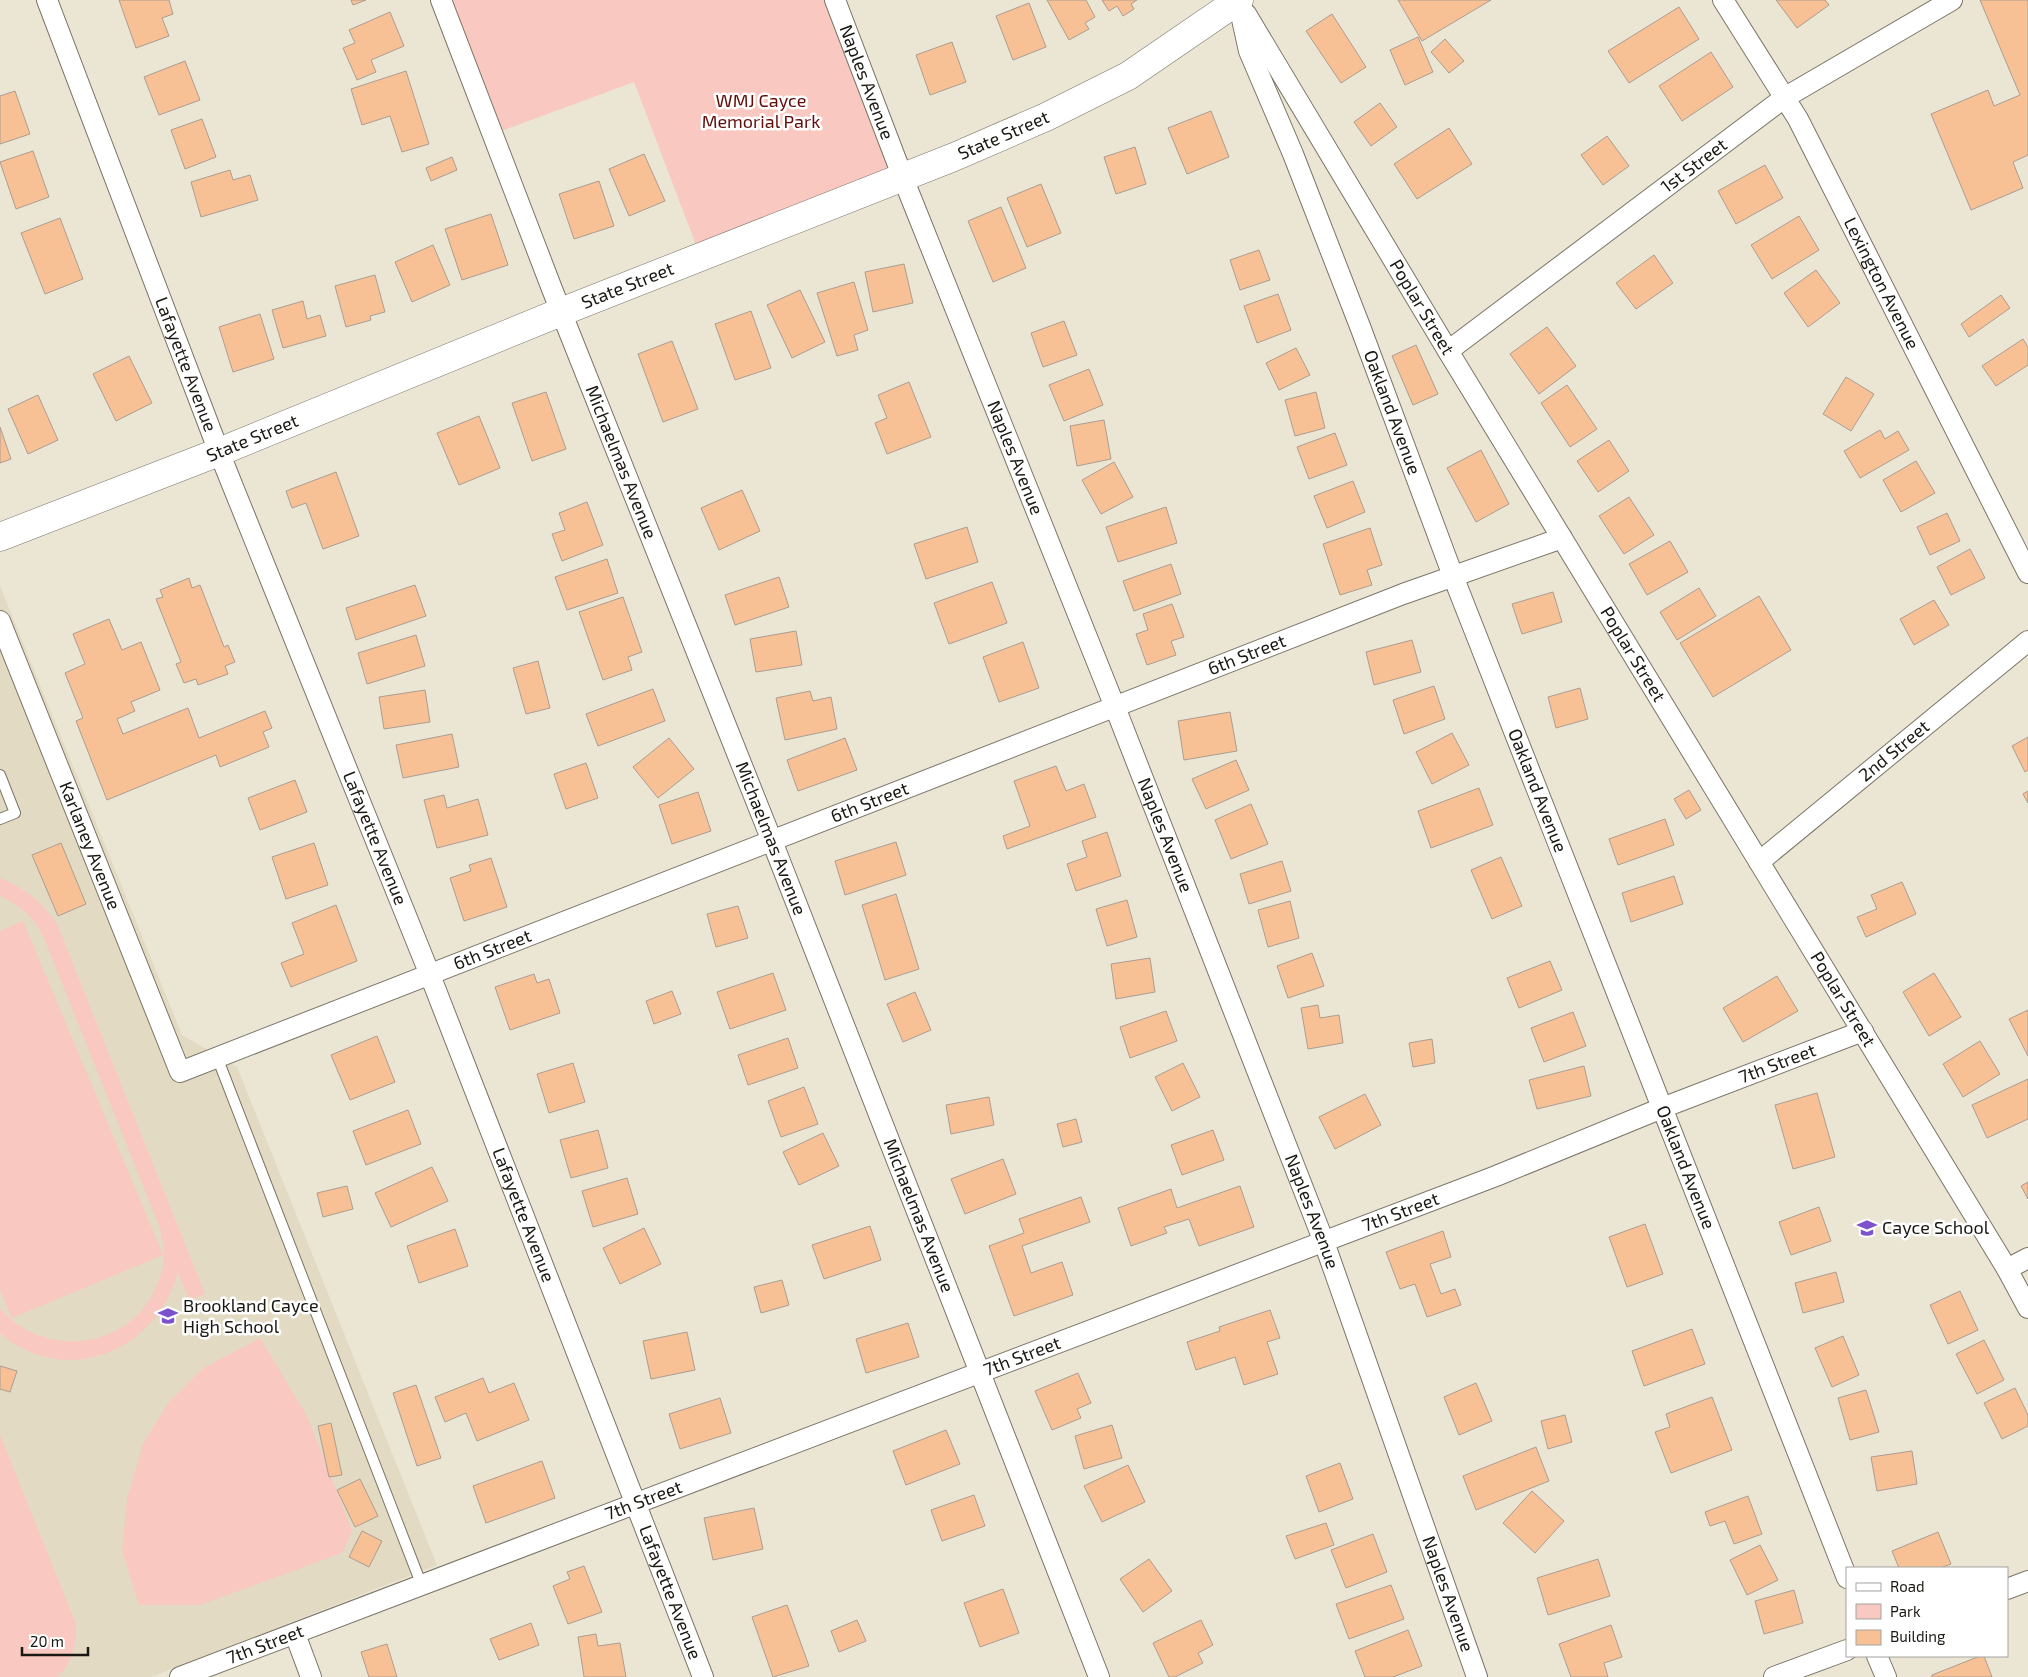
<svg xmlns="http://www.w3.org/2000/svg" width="2028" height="1677" font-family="'Exo 2',sans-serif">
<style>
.built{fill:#e2dac2}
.green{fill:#f9c8c0}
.building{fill:#f8c195;stroke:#ab9d92}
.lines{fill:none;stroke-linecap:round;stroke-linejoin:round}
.lane-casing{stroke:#7b7567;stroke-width:12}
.street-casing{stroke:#7b7567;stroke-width:22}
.secondary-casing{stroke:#7b7567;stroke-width:29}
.lane{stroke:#fff;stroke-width:10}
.street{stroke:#fff;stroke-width:20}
.secondary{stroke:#fff;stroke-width:28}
.labels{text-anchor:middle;stroke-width:5;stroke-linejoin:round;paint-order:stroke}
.street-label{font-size:18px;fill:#1a1812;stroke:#fff}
.park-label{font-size:18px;fill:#600e0a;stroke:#fff}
.poi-label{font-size:18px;fill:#1a1812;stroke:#fff;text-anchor:start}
</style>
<rect width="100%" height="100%" fill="#ebe5d4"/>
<!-- built -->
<path class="built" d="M0 586 182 1035 237 1067 437 1565 151 1677H0Z"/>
<!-- green -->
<path class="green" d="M441 0H835L903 178 701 258 634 82 493 134Z
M0 878C25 888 44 903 58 926L205 1294 189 1300 178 1272C157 1352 65 1389 0 1333V1308C41 1358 126 1351 154 1291 157 1283 162 1275 163 1266 165 1253 163 1241 160 1228L44 938C35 918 20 905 0 896Z
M23 921 163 1255 12 1318 0 1290V931Z
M260 1338 307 1416 352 1531 342 1553 200 1605H139L122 1551 127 1499 143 1444 168 1403 202 1369Z
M0 1435 76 1624C76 1643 73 1664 57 1677H0Z"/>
<!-- building -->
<path class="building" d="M119 0H169L173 14 162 18 169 36 136 48Z
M351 0H366L353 5Z
M1047 0H1086L1095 17 1085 23 1089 29 1069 40Z
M1102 0H1137L1131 4 1134 9 1123 16 1117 6 1109 11Z
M1398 0H1491L1422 41Z
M1776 0H1825L1829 5 1797 28Z
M1980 0H2028V155L2013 162 2023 188 1971 210 1931 114 1988 90 1994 106 2020 95Z
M1029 3 1046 47 1013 60 996 16Z
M1679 7 1699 39 1629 83 1608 51Z
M390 12 404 46 371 60 376 72 357 80 343 48 355 43 349 30Z
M1332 14 1366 67 1341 83 1306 31Z
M1418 37 1433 72 1405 85 1390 50Z
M1445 39 1464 61 1449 73 1431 52Z
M952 42 966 82 930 95 916 55Z
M1711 52 1733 87 1682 121 1659 86Z
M185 61 200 100 159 115 144 77Z
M406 71 429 144 402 152 390 116 362 125 351 89Z
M15 91 30 134 0 144V96Z
M1380 103 1397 127 1371 146 1354 122Z
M1211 111 1229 157 1187 174 1168 128Z
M202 119 216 157 185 169 171 130Z
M1449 128 1472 164 1417 199 1394 164Z
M1607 136 1629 166 1603 185 1581 155Z
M1135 147 1146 184 1116 194 1104 157Z
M33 151 49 197 16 209 0 162Z
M644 154 665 201 629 216 609 169Z
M452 157 457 170 431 181 426 168Z
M1765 165 1783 198 1736 224 1718 191Z
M230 170 233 180 250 175 258 200 201 217 191 182Z
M599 181 614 226 574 239 559 194Z
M1041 184 1061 233 1027 247 1007 198Z
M1001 207 1026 268 993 282 968 221Z
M491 214 508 265 462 280 445 229Z
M1799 216 1819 250 1772 279 1751 245Z
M60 218 83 279 45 294 21 233Z
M433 245 450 285 412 302 395 262Z
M1259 250 1270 280 1240 290 1230 260Z
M1654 255 1673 283 1636 309 1616 283Z
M904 264 913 303 873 312 865 272Z
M1816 270 1840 303 1808 327 1784 293Z
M375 275 385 312 370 316 371 320 346 327 335 286Z
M854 282 868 330 854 335 858 350 837 356 817 293Z
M800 290 825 342 792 358 767 305Z
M1278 294 1291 330 1257 343 1244 306Z
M2001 295 2010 308 1969 337 1961 324Z
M303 301 307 319 320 315 326 336 283 348 272 310Z
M751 311 771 368 735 380 715 324Z
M260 314 274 359 233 372 219 327Z
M1064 321 1077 355 1043 367 1031 333Z
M1547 327 1576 366 1539 394 1510 354Z
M2023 339 2028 347V365L1996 386 1982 366Z
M672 341 698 409 663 422 638 354Z
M1416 345 1438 394 1413 405 1392 356Z
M1296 348 1310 375 1279 390 1266 363Z
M129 356 152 403 116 421 93 374Z
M1089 369 1103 405 1064 421 1049 385Z
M1846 377 1874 394 1851 431 1823 414Z
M909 382 931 437 887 454 875 423 887 418 878 395Z
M1567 385 1597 429 1570 447 1541 403Z
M546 392 566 449 532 461 512 403Z
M1316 392 1325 428 1295 436 1285 400Z
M38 395 58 440 28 454 8 409Z
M479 416 500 468 459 485 437 433Z
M1104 420 1111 459 1077 466 1070 426Z
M0 427 11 459 0 463Z
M1880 430 1885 439 1898 431 1909 450 1860 478 1844 451Z
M1335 433 1347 465 1309 479 1297 447Z
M1609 440 1629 471 1598 492 1577 461Z
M1481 450 1509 504 1476 522 1447 468Z
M1916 461 1935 493 1901 512 1883 480Z
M1114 462 1133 497 1101 514 1082 480Z
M336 472 359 536 323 549 306 503 292 508 286 491Z
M1353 481 1365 512 1327 528 1314 496Z
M742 490 760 531 719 550 701 508Z
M1629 497 1654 535 1624 554 1599 516Z
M587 502 603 545 562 561 552 534 565 530 559 513Z
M1166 507 1177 543 1118 562 1106 527Z
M1947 513 1960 541 1930 555 1917 527Z
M967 527 978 562 926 579 914 544Z
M1370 528 1382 565 1367 570 1372 585 1340 595 1323 544Z
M1670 541 1688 572 1647 595 1629 564Z
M1970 549 1985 578 1951 595 1937 567Z
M607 559 618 593 567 610 555 577Z
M1171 564 1181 594 1134 611 1123 581Z
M779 577 789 607 735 625 725 595Z
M189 578 192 588 200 585 224 647 228 645 235 662 225 666 228 674 198 685 196 679 184 683 176 664 181 662 156 599 163 597 160 590Z
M992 582 1007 623 949 644 934 603Z
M415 585 426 616 356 640 346 608Z
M1699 588 1716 616 1677 640 1660 612Z
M1553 592 1562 622 1522 634 1512 604Z
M1759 596 1791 650 1713 697 1680 643Z
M623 597 642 652 628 657 632 670 603 680 579 612Z
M1934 600 1949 625 1914 645 1900 619Z
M1172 604 1184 637 1171 641 1176 655 1147 665 1136 634 1148 630 1143 614Z
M109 619 122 650 141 642 160 690 131 702 135 711 117 719 123 734 188 708 199 738 265 711 272 728 263 732 269 747 220 767 216 755 107 800 76 721 83 718 65 673 85 664 73 634Z
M796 631 802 665 756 672 750 639Z
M416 635 425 666 367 684 358 653Z
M1412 640 1421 672 1374 685 1366 652Z
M1023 642 1039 688 999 702 983 657Z
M538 661 550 708 526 714 513 668Z
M1434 686 1445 719 1404 734 1393 700Z
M1580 688 1588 719 1556 728 1548 697Z
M653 689 665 721 598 746 586 714Z
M425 690 430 722 384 729 379 697Z
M810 691 813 701 831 697 837 729 785 740 776 698Z
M1230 712 1237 751 1184 760 1178 721Z
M1452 733 1469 765 1432 784 1416 752Z
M452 734 459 767 403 778 396 745Z
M2028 737V770L2025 772 2012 746Z
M669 738 694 769 658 798 633 767Z
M845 738 857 770 798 791 787 760Z
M1236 760 1249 790 1206 809 1192 779Z
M586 763 598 798 566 809 554 774Z
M1056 766 1066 791 1084 784 1096 817 1007 849 1003 836 1030 826 1014 781Z
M295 780 307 812 260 830 248 798Z
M1479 788 1493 825 1431 848 1418 811Z
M1689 790 1701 810 1686 819 1674 799Z
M2028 791V803L2023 794Z
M698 792 711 831 672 844 659 805Z
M444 795 447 808 478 799 488 835 437 848 424 800Z
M1251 804 1268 844 1231 859 1215 820Z
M1665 819 1674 845 1618 865 1609 839Z
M1107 832 1121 876 1076 891 1067 864 1087 857 1082 841Z
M896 842 906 875 845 895 835 861Z
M61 843 86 904 58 916 32 855Z
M314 843 328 885 286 899 272 857Z
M1501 857 1522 906 1492 919 1471 870Z
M491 858 507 907 464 921 450 878 471 871 469 865Z
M1282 861 1291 891 1249 904 1240 874Z
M1674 876 1683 904 1631 922 1622 893Z
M1902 882 1916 914 1866 937 1857 917 1877 909 1871 895Z
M896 894 919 969 885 980 862 905Z
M1127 900 1137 937 1107 946 1096 909Z
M1290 901 1299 938 1268 947 1258 910Z
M336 905 357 961 291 987 281 963 304 954 292 923Z
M738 906 748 938 716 947 707 914Z
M1312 953 1324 986 1288 998 1277 966Z
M1150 958 1155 992 1116 999 1111 964Z
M1550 961 1562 990 1519 1008 1507 978Z
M773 973 786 1010 730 1029 717 992Z
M1934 973 1961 1017 1929 1036 1903 992Z
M534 974 537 983 549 979 560 1013 510 1030 495 987Z
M1777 976 1798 1011 1743 1042 1723 1008Z
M672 991 681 1014 654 1024 646 1001Z
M915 992 931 1030 903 1042 887 1004Z
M1318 1005 1320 1018 1339 1015 1343 1043 1308 1049 1301 1008Z
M2028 1010V1056L2009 1019Z
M1166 1011 1177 1041 1130 1058 1120 1027Z
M1573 1012 1586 1046 1544 1062 1531 1028Z
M377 1036 395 1082 350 1100 331 1055Z
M788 1038 798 1068 748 1085 738 1055Z
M1432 1039 1435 1063 1413 1067 1409 1043Z
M1980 1041 2000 1074 1963 1097 1943 1064Z
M573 1063 585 1102 549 1113 537 1074Z
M1183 1063 1200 1097 1172 1111 1155 1077Z
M1584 1066 1591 1096 1537 1109 1529 1080Z
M2028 1079V1119L1987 1138 1972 1105Z
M804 1087 818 1124 781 1137 768 1101Z
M1817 1093 1835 1157 1793 1169 1775 1105Z
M1365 1094 1381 1125 1335 1149 1319 1117Z
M989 1097 994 1125 951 1134 946 1105Z
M408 1110 421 1144 366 1165 353 1131Z
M1076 1119 1082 1142 1063 1147 1057 1124Z
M598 1130 608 1168 571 1178 560 1140Z
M1213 1130 1224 1160 1182 1175 1171 1145Z
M823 1133 839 1166 799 1185 783 1152Z
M1003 1159 1016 1194 965 1214 951 1179Z
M432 1167 448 1201 391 1227 375 1193Z
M627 1178 638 1214 593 1227 582 1191Z
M2028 1182V1199L2021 1186Z
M347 1186 353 1209 323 1217 317 1193Z
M1240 1186 1254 1227 1199 1246 1189 1219 1164 1227 1167 1233 1131 1246 1118 1208 1171 1189 1177 1208Z
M1081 1197 1090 1222 1022 1246 1031 1273 1062 1262 1073 1295 1014 1316 989 1246 1024 1233 1019 1219Z
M1819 1207 1831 1241 1791 1255 1779 1222Z
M1645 1224 1663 1274 1627 1287 1609 1237Z
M870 1226 881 1260 824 1279 812 1245Z
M644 1228 661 1264 620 1284 603 1248Z
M455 1229 468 1266 419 1283 407 1246Z
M1443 1231 1451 1257 1430 1264 1441 1294 1455 1289 1461 1305 1427 1317 1415 1284 1400 1289 1386 1252Z
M1836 1272 1844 1302 1803 1313 1795 1283Z
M782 1280 789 1305 761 1313 754 1287Z
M1960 1291 1978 1330 1948 1344 1930 1305Z
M1270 1310 1280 1338 1267 1342 1278 1374 1244 1385 1235 1357 1196 1370 1187 1342 1220 1331 1219 1327Z
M908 1323 919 1357 866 1373 856 1339Z
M1692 1329 1705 1364 1644 1386 1632 1351Z
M687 1332 695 1370 651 1379 643 1341Z
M1843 1336 1859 1375 1832 1387 1815 1348Z
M1984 1340 2004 1380 1977 1394 1956 1354Z
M0 1366 17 1371 10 1392 0 1389Z
M1078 1373 1091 1403 1077 1409 1081 1418 1052 1430 1035 1391Z
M483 1378 489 1393 514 1383 529 1420 477 1441 466 1413 445 1422 435 1397Z
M1476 1383 1492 1421 1459 1435 1444 1397Z
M416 1385 441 1458 417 1466 393 1393Z
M2015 1388 2028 1415V1426L2002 1439 1984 1403Z
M1866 1390 1879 1432 1850 1440 1838 1398Z
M1712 1397 1732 1450 1671 1473 1655 1432 1670 1427 1666 1414Z
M720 1398 731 1433 680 1449 669 1414Z
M1565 1415 1572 1442 1548 1449 1541 1421Z
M331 1423 342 1475 329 1477 318 1426Z
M1112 1425 1122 1458 1084 1469 1075 1436Z
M946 1430 960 1464 906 1485 893 1451Z
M1536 1447 1549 1481 1476 1510 1463 1476Z
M1912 1451 1917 1484 1877 1491 1871 1457Z
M542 1461 555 1498 486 1523 473 1486Z
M1340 1463 1353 1499 1319 1512 1306 1476Z
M1128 1465 1145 1502 1102 1522 1084 1486Z
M360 1479 378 1516 355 1527 337 1490Z
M1532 1491 1564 1521 1535 1553 1503 1523Z
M974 1495 985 1526 942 1541 931 1510Z
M1748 1496 1762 1534 1734 1544 1725 1521 1710 1526 1705 1512Z
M754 1508 763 1549 713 1560 704 1518Z
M1326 1523 1334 1545 1295 1559 1286 1536Z
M362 1531 382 1541 369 1567 349 1557Z
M1938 1532 1951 1564 1940 1568H1899L1892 1551Z
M1373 1534 1387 1572 1346 1588 1331 1550Z
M1760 1545 1778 1580 1747 1595 1730 1560Z
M1149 1559 1172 1591 1143 1612 1120 1579Z
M1598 1559 1610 1596 1548 1615 1537 1578Z
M584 1566 602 1612 568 1624 553 1586 570 1579 567 1572Z
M1391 1585 1404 1619 1349 1639 1336 1604Z
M1003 1589 1019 1633 980 1647 964 1603Z
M1794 1590 1803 1623 1764 1634 1755 1601Z
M787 1605 809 1666 773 1677 752 1617Z
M857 1620 866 1641 839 1652 831 1631Z
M1201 1620 1213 1645 1198 1653 1203 1663 1175 1677H1169L1153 1643Z
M531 1623 539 1645 499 1660 490 1639Z
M1611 1625 1622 1657 1604 1663 1608 1677H1571L1559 1644Z
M1408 1630 1422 1666 1393 1677H1365L1355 1651Z
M596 1634 598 1646 620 1643 626 1677H584L578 1637Z
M387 1644 397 1677H369L361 1652Z
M1980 1656H1984L1992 1677H1932V1675Z"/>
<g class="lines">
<defs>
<path id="lane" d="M0 775 15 813 0 819
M217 1057 422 1586"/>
<g id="street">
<path id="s1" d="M47 0 219 452 430 975 703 1677"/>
<path id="s2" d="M441 0 552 289 772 841 1099 1677"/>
<path id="s3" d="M835 0 903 178 1115 707 1324 1242 1477 1677"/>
<path id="s4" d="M1723 0 1798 119 2028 573"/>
<path id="s5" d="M1238 1 1249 51 1293 154 1361 329 1453 576 1847 1578"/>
<path id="s6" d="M1246 14 1448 351 2007 1269 2028 1308"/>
<path id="s7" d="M1448 351 1784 98 1952 0"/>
<path id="s8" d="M0 621 180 1072 1403 594 1562 538"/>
<path id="s9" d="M1759 862 2028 641"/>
<path d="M2007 1269 2028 1258"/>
<path d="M2007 1589 2028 1581"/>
<path d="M295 1634 311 1677"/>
<path d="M1877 1656 1886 1677"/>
<path id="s10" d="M180 1677 1496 1176 1662 1108 1863 1031"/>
<path d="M1774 1677 1847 1650"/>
</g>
<g id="secondary">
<path id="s11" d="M0 537 219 452 561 312 954 157 1046 117 1128 76 1239 0"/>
</g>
</defs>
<!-- lane casing -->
<use href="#lane" class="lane-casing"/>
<!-- street casing -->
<use href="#street" class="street-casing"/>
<!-- secondary casing -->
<use href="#secondary" class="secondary-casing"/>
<!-- lane -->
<use href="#lane" class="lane"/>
<!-- street -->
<use href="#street" class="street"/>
<!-- secondary -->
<use href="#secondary" class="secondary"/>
</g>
<!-- icons -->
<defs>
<symbol id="school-bare" viewBox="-9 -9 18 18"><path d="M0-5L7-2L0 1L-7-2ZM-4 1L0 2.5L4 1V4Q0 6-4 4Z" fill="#7c51cb" stroke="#fff" stroke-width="2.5" paint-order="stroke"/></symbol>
</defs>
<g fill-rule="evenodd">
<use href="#school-bare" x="1853" y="1214" width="28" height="28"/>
<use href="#school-bare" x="154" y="1302" width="28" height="28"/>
</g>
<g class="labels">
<!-- street labels -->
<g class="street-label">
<text dy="6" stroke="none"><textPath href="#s3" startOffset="88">Naples Avenue</textPath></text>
<text dy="6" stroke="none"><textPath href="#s11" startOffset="1081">State Street</textPath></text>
<text dy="6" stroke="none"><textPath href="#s7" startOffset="308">1st Street</textPath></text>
<text dy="6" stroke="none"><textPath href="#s4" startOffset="325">Lexington Avenue</textPath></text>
<text dy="6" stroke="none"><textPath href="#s11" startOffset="676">State Street</textPath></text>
<text dy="6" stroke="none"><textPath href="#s6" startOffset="342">Poplar Street</textPath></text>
<text dy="6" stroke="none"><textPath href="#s1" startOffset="390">Lafayette Avenue</textPath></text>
<text dy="6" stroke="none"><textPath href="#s5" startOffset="440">Oakland Avenue</textPath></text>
<text dy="6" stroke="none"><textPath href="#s11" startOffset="271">State Street</textPath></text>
<text dy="6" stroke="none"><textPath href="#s3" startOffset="492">Naples Avenue</textPath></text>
<text dy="6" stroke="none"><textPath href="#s2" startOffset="496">Michaelmas Avenue</textPath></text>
<text dy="6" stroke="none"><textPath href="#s6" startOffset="748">Poplar Street</textPath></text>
<text dy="6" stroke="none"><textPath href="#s8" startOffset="1631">6th Street</textPath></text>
<text dy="6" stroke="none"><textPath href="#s9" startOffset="175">2nd Street</textPath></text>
<text dy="6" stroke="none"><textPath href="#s5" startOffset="845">Oakland Avenue</textPath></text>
<text dy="6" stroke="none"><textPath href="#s8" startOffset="1226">6th Street</textPath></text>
<text dy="6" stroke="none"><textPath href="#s3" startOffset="898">Naples Avenue</textPath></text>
<text dy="6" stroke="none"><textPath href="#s2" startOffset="901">Michaelmas Avenue</textPath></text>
<text dy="6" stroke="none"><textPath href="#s1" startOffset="900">Lafayette Avenue</textPath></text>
<text dy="6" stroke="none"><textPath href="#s8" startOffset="242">Karlaney Avenue</textPath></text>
<text dy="6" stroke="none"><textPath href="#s8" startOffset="821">6th Street</textPath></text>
<text dy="6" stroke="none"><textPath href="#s6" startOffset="1152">Poplar Street</textPath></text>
<text dy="6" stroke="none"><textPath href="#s10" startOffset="1711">7th Street</textPath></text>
<text dy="6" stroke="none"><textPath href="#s5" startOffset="1250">Oakland Avenue</textPath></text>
<text dy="6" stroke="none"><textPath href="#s10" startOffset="1306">7th Street</textPath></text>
<text dy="6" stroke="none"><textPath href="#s3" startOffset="1302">Naples Avenue</textPath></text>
<text dy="6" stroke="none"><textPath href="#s1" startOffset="1305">Lafayette Avenue</textPath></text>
<text dy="6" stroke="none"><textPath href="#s2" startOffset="1306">Michaelmas Avenue</textPath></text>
<text dy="6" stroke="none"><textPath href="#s10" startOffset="901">7th Street</textPath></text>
<text dy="6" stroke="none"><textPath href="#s10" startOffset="496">7th Street</textPath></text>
<text dy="6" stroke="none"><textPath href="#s1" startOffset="1710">Lafayette Avenue</textPath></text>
<text dy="6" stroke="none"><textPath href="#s3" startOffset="1708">Naples Avenue</textPath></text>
<text dy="6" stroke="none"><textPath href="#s10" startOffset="91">7th Street</textPath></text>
</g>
<!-- park labels -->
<g class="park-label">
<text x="761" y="107">WMJ Cayce<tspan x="761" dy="21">Memorial Park</tspan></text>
</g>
<!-- poi labels -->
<g class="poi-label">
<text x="1882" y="1234">Cayce School</text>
<text x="183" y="1312">Brookland Cayce<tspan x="183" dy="21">High School</tspan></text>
</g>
</g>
<!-- legend -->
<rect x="1846" y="1567" width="162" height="90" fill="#ffffff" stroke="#a3a3a0"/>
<rect x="1856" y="1583" width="25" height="8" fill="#ffffff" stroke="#a3a3a0"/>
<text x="1890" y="1592" font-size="15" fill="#1a1812">Road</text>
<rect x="1856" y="1604" width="25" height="15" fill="#f9c8c0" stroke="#a3a3a0"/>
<text x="1890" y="1617" font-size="15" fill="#1a1812">Park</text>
<rect x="1856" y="1630" width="25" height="15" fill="#f8c195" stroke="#a3a3a0"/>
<text x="1890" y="1642" font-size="15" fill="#1a1812">Building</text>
<!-- scale -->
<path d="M22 1647v8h66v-8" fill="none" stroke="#1a1812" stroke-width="2.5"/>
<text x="30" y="1647" font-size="15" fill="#1a1812" stroke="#ffffff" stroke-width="4" paint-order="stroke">20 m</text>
</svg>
